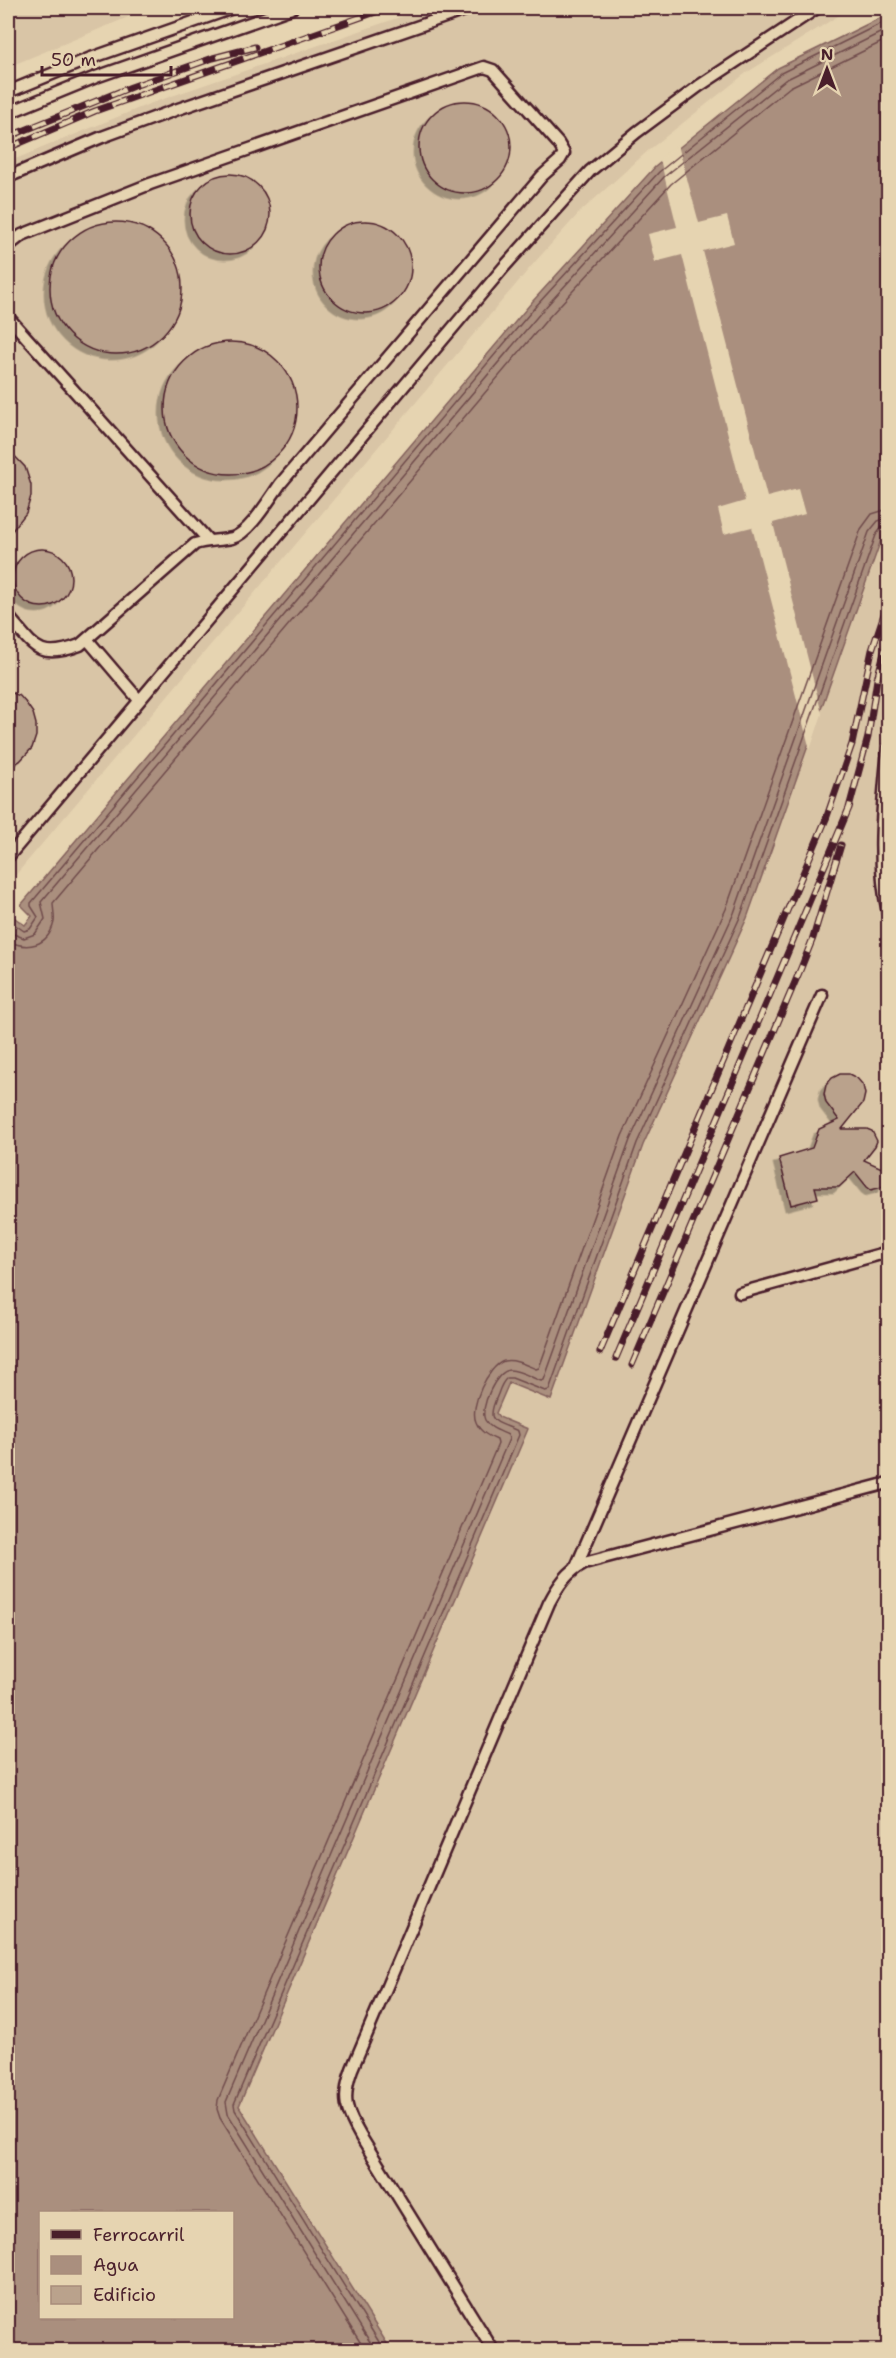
<svg xmlns="http://www.w3.org/2000/svg" width="896" height="2358" font-family="'Shantell Sans',sans-serif">
<style>
.built{fill:#d9c5a6}
.water{fill:#aa8f7e;stroke:#84625d;stroke-width:1.5;fill-rule:evenodd}
.pier{fill:#e6d4b1}
.lines{fill:none;stroke-linecap:round;stroke-linejoin:round}
.shore{stroke:#704c4c;stroke-width:1.5}
.building{fill:#baa28c;stroke:#4a1f2b;stroke-width:1.5;filter:url(#shadow)}
.lane-casing{stroke:#4a1f2b;stroke-width:15}
.lane{stroke:#e6d4b1;stroke-width:10}
.rail-casing{stroke:#4a1f2b;stroke-width:7}
.rail{stroke:#e6d4b1;stroke-width:4.5;stroke-dasharray:14;stroke-linecap:butt}
</style>
<defs>
<filter id="shadow"><feDropShadow dx="-5.5" dy="5.5" stdDeviation="0" flood-color="#0004"/></filter>
</defs>
<rect width="100%" height="100%" fill="#e6d4b1"/>
<filter id="ink" filterUnits="userSpaceOnUse"><feTurbulence type="fractalNoise" baseFrequency=".0167" numOctaves="2"/><feDisplacementMap in="SourceGraphic" scale="12" xChannelSelector="R" yChannelSelector="G"/><feConvolveMatrix kernelMatrix="1 2 1 2 8 2 1 2 1" color-interpolation-filters="sRGB"/></filter>
<g filter="url(#ink)">
<!-- built -->
<path class="built" d="M8 8H150L8 67Z
M426 8H851L746 73 650 149 580 212 534 263 8 884V162L149 104Z
M888 529V2350H391L239 2106 528 1429 499 1416 496 1413 509 1383 551 1400 643 1145 747 918 882 537Z"/>
<!-- water -->
<path class="water" d="M888 14V529L882 537 747 918 643 1145 551 1400 509 1383 496 1413 499 1417 528 1429 239 2106 391 2350H8V1141L10 1138 8 1136V922L12 916 25 925 32 916 21 905 532 302 655 167 778 68ZM40 2212H232V2318H40Z"/>
<!-- pier -->
<path class="pier" d="M678 145 699 223 727 216 734 243 703 251 767 497 798 489 805 514 773 523 822 714 810 750 752 527 724 534 718 509 745 501 682 255 655 262 648 234 677 227 660 159Z"/>
<g class="lines">
<!-- shore -->
<path class="shore" d="M8 925 14 924 24 931 30 929 38 917 31 906V903L536 306 659 172 781 73 888 20
M8 932 24 938 35 934 45 919 41 902 542 311 664 177 785 80 888 29
M8 941C27 950 48 947 54 922 55 916 53 909 53 903L549 317 671 184 790 87 888 39
M365 2350 220 2118 217 2109 218 2100 498 1444 497 1440C488 1436 480 1432 476 1422 469 1407 488 1366 504 1361 515 1359 526 1365 536 1369L539 1368 622 1136 726 909 861 529 872 514 888 509
M375 2350 228 2114 226 2102 509 1439 508 1435C500 1431 490 1429 485 1420 479 1409 496 1370 510 1370 520 1370 532 1378 541 1381L544 1380 630 1140 734 913 869 532 878 521 888 518
M384 2350 235 2110 234 2104 519 1435 518 1431C493 1420 485 1423 498 1394 500 1388 502 1382 507 1378H512L545 1391 549 1390 637 1143 741 915 876 535 882 527 888 526"/>
</g>
<!-- building -->
<path class="building" d="M419 147a46 46 0 1 1 92 0a46 46 0 1 1-92 0Z
M190 214a40 40 0 1 1 80 0a40 40 0 1 1-80 0Z
M319 267a46 46 0 1 1 92 0a46 46 0 1 1-92 0Z
M50 288a66 66 0 1 1 132 0a66 66 0 1 1-132 0Z
M165 408a66 66 0 1 1 132 0a66 66 0 1 1-132 0Z
M8 449 25 467 31 485V496L26 513 8 536Z
M13 578a29 29 0 1 1 58 0a29 29 0 1 1-58 0Z
M8 691 20 696 26 703 33 713 36 724V736L32 748 20 761 8 768Z
M840 1074H849L857 1078 863 1085 865 1094 863 1103 842 1129H867L872 1131 877 1141 875 1146 864 1160 882 1168 886 1178 885 1183 882 1187 871 1190 867 1187 855 1172 839 1187H815L818 1198 791 1205 779 1158 812 1148 819 1129 839 1120 826 1103 824 1094 826 1085 832 1078Z"/>
<g class="lines">
<defs>
<path id="lane" d="M8 92 91 58 233 8
M8 113 96 77 292 8
M8 177 102 137 178 109 471 8
M8 246 22 235 150 184 484 67 493 70 558 143 564 153 560 160 542 176 281 483C270 498 249 534 232 538 219 541 207 540 195 544L80 645C38 661 34 646 8 616
M8 317 208 540
M87 639 139 700
M888 749C883 802 876 860 888 913
M8 857 504 267 590 171 637 132 699 86 817 8
M740 1293 888 1252
M576 1567 822 995
M493 2350 361 2137C346 2111 341 2099 352 2069L549 1603C558 1586 567 1572 584 1563L888 1483"/>
</defs>
<!-- lane casing -->
<use href="#lane" class="lane-casing"/>
<!-- lane -->
<use href="#lane" class="lane"/>
<defs>
<path id="rail" d="M8 137 131 87 213 58 255 47
M8 148 95 111 387 8
M600 1352 826 819 852 744 872 650 888 602
M616 1358 849 808 868 737 877 679 888 638
M632 1365 801 968 813 938 841 845"/>
</defs>
<!-- rail casing -->
<use href="#rail" class="rail-casing"/>
<!-- rail -->
<use href="#rail" class="rail"/>
</g>
</g>
<!-- margin -->
<rect width="896" height="2358" fill="none" stroke="#e6d4b1" stroke-width="30"/>
<rect x="15" y="15" width="866" height="2328" fill="none" stroke="#4a1f2b" stroke-width="2" filter="url(#ink)"/>
<!-- legend -->
<rect x="39" y="2211" width="195" height="108" fill="#e6d4b1" stroke="#a88c7b" stroke-width="1.5"/>
<rect x="51" y="2230" width="30" height="9" fill="#4a1f2b" stroke="#a88c7b" stroke-width="1.5"/>
<text x="93" y="2241" font-size="18" fill="#4a1f2b">Ferrocarril</text>
<rect x="51" y="2256" width="30" height="18" fill="#aa8f7e" stroke="#a88c7b" stroke-width="1.5"/>
<text x="93" y="2271" font-size="18" fill="#4a1f2b">Agua</text>
<rect x="51" y="2286" width="30" height="18" fill="#baa28c" stroke="#a88c7b" stroke-width="1.5"/>
<text x="93" y="2301" font-size="18" fill="#4a1f2b">Edificio</text>
<!-- north arrow -->
<g transform="translate(827 69)" stroke="#e6d4b1" stroke-width="4.5" paint-order="stroke">
<path d="M0-4.5L10 22L0 15L-10 22Z" fill="#4a1f2b"/>
<text y="-9" font-size="16" font-weight="bold" text-anchor="middle" fill="#4a1f2b">N</text>
</g>
<!-- scale -->
<path d="M42 66v9h129v-9" fill="none" stroke="#4a1f2b" stroke-width="3"/>
<text x="51" y="66" font-size="18" fill="#4a1f2b" stroke="#e6d4b1" stroke-width="4.5" paint-order="stroke">50 m</text>
</svg>
